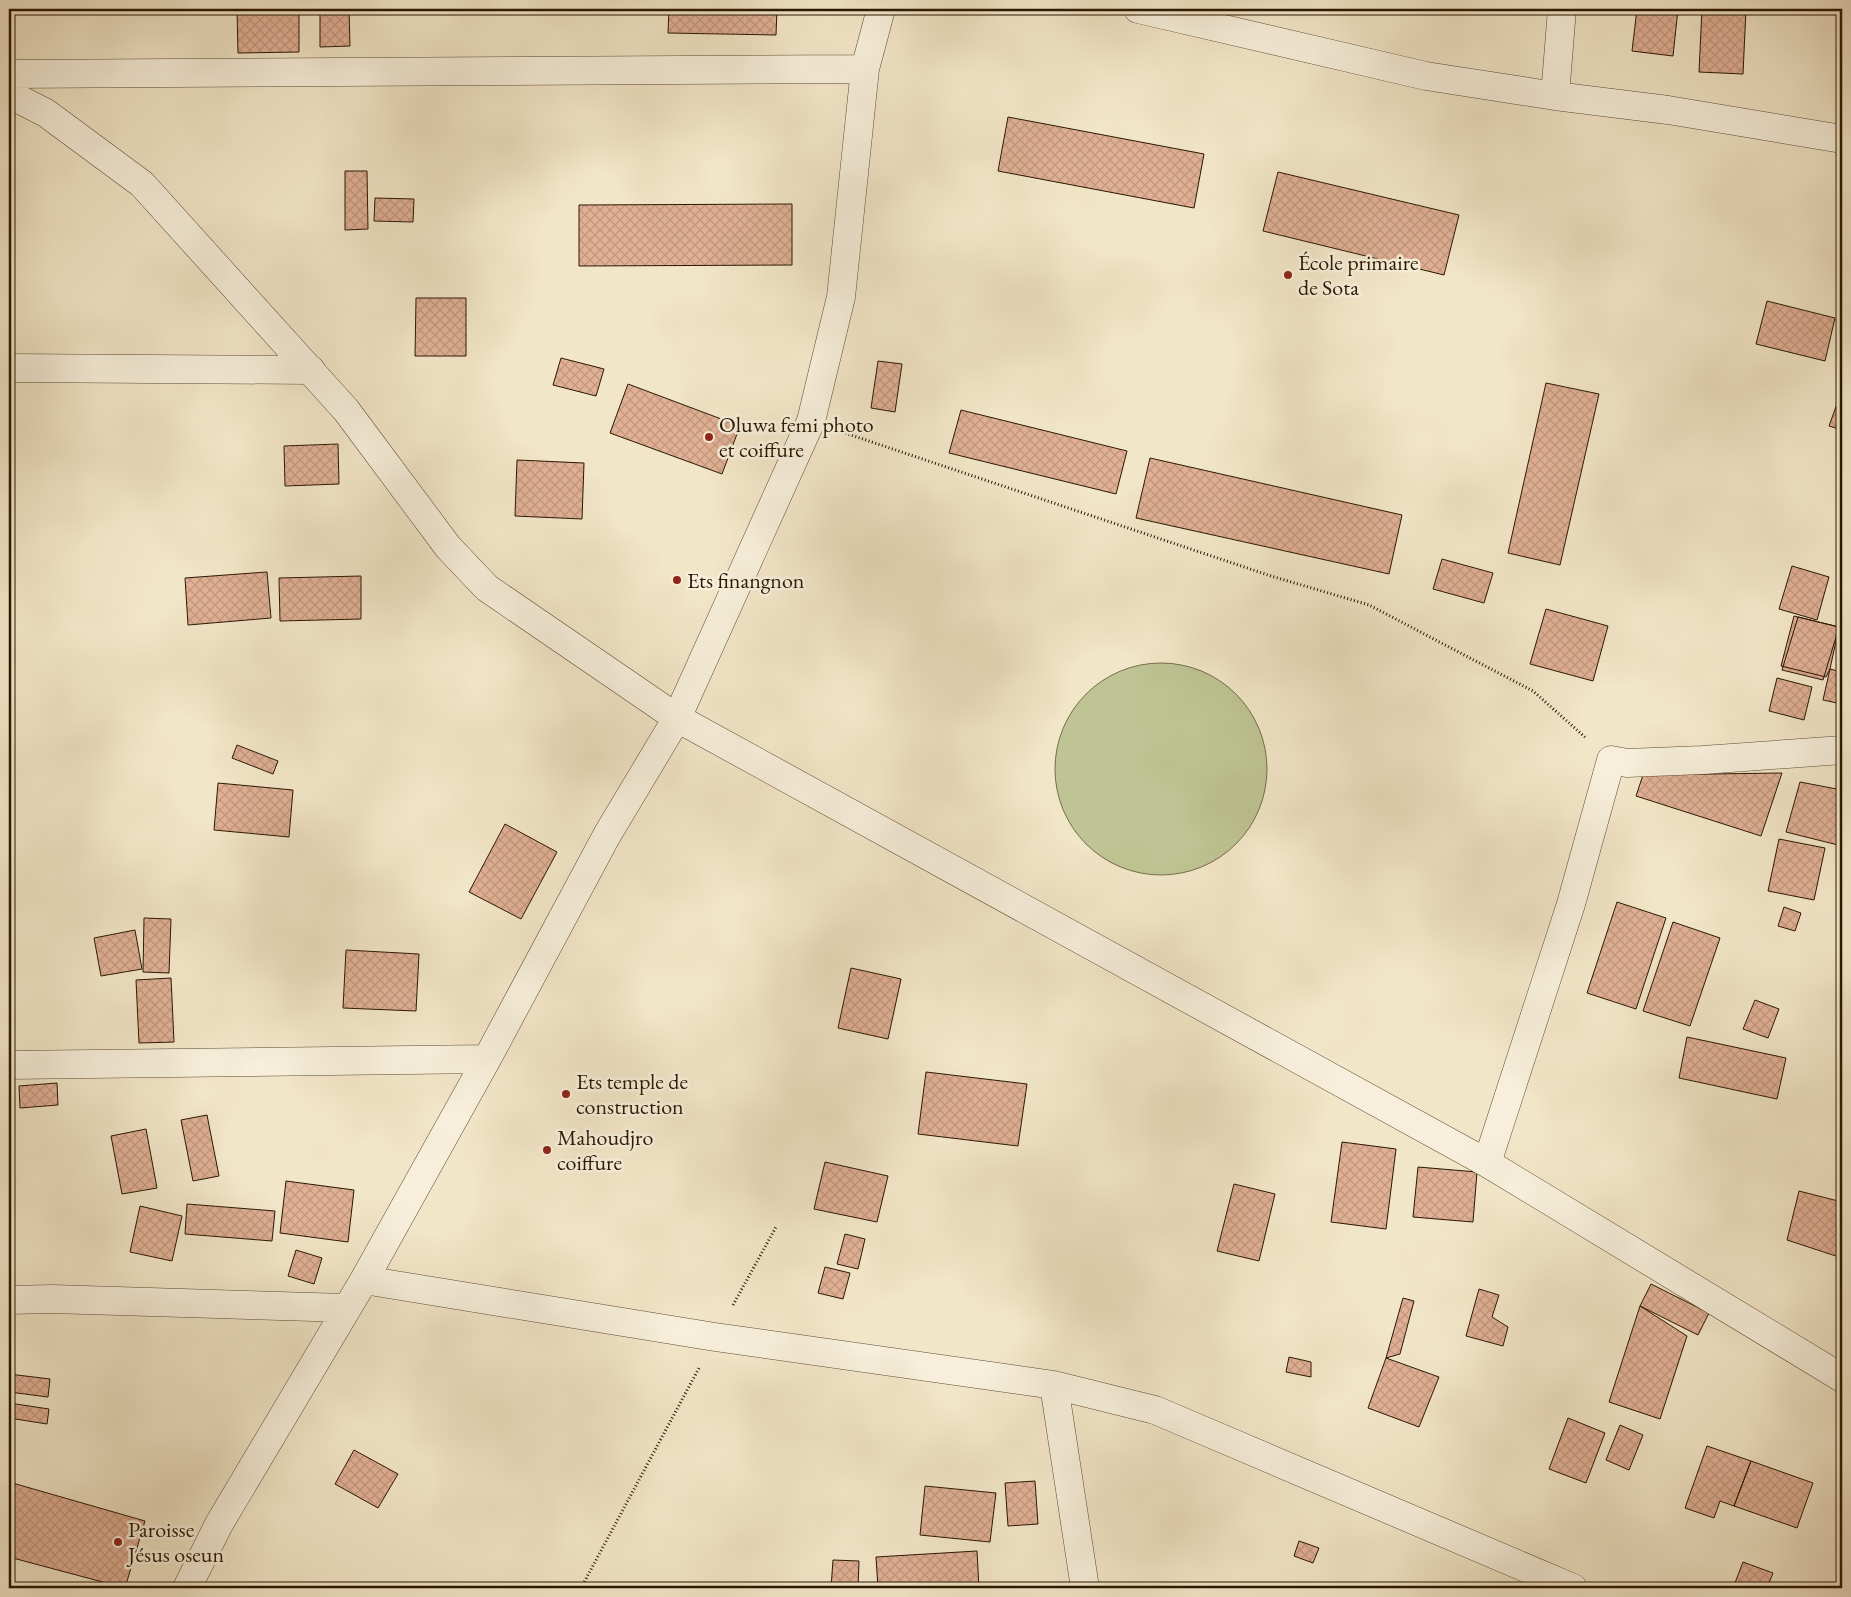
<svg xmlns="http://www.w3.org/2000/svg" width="1851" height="1597" font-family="'EB Garamond',serif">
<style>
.pitch{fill:#bec493;stroke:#746e4a}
.building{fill:url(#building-cross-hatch);stroke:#2a1702}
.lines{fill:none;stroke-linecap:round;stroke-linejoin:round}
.minor-casing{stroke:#5c4b34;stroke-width:29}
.path{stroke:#2a1702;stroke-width:3;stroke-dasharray:1 2.5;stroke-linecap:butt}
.minor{stroke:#f7efdb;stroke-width:28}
.poi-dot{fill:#8f2418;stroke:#f7efdb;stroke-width:2}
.labels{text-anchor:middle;stroke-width:5;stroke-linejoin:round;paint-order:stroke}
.poi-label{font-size:22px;fill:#2a1702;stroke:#f7efdb;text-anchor:start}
</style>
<defs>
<pattern id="building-cross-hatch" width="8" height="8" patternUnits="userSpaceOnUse" patternTransform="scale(1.25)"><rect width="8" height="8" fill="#e1b095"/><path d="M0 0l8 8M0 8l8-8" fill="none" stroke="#c1977f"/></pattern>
</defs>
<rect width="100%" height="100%" fill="#f2e6c8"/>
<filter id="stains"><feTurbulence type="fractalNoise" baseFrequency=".004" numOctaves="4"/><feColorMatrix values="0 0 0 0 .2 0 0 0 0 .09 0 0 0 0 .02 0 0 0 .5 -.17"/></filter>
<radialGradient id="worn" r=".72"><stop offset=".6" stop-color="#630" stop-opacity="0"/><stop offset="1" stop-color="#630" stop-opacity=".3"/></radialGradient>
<!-- pitch -->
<path class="pitch" d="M1055 769a106 106 0 1 1 212 0a106 106 0 1 1-212 0Z"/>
<!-- building -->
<path class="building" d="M237 9H299V52L238 53Z
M320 9H349L350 46 320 47Z
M669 9H777L776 35 668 33Z
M1637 9H1678L1673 56 1632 51Z
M1702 9H1746L1743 74 1699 72Z
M1008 117 1204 154 1194 208 998 171Z
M345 171H367L368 229 345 230Z
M1278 172 1459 215 1444 275 1263 231Z
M375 198 414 199 413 222 374 221Z
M792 204V265L579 266V205Z
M416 298H466V356H415Z
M1767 301 1835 318 1825 361 1756 344Z
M561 358 604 369 596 396 553 385Z
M878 361 902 364 895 412 871 408Z
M1546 383 1599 394 1560 565 1508 553Z
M628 384 740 426 722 474 610 433Z
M1842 390V430L1829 426Z
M961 410 1127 451 1116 494 949 453Z
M338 444 339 484 285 486 284 446Z
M1150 458 1402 515 1389 574 1136 518Z
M517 460 584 463 582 519 515 516Z
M1442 559 1493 573 1484 603 1433 589Z
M1792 566 1829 577 1817 620 1779 609Z
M267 572 271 618 188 625 185 578Z
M361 576V619L280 621 279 578Z
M1546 609 1608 626 1593 681 1530 664Z
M1794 616 1839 627 1830 669 1826 677 1781 666Z
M1798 617 1839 627 1823 680 1782 670Z
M1842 649V662L1838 661Z
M1830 669 1842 672V704L1823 700Z
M1777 678 1812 687 1804 720 1769 711Z
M237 745 278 761 273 774 232 758Z
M1782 773 1761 836 1636 796 1643 775Z
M1800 782 1842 790V833L1838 845 1786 832Z
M218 783 293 790 289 837 214 830Z
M505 824 557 852 521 919 469 892Z
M1779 839 1825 848 1814 900 1768 891Z
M1617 902 1666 918 1636 1009 1587 993Z
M1784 907 1801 913 1795 931 1778 926Z
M144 918 171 919 169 973 143 972Z
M1673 922 1720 938 1690 1026 1643 1011Z
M135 930 142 969 101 976 94 938Z
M346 950 419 954 416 1011 343 1008Z
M851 968 901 979 888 1039 838 1028Z
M171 978 174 1042 139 1043 136 980Z
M1755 1000 1779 1009 1768 1038 1743 1029Z
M1687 1037 1786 1058 1777 1099 1679 1078Z
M926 1072 1027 1084 1018 1146 918 1134Z
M57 1083 58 1105 20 1108 19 1086Z
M207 1115 219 1176 193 1181 181 1120Z
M146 1129 157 1188 122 1194 111 1136Z
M1342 1142 1396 1149 1386 1229 1331 1222Z
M825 1162 888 1176 877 1222 814 1209Z
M1418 1167 1477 1172 1473 1222 1413 1217Z
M286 1181 354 1190 348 1242 280 1233Z
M1234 1184 1275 1194 1259 1261 1217 1251Z
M1799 1191 1842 1202V1258L1787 1240Z
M187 1204 275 1211 272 1241 185 1234Z
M140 1206 182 1216 172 1261 130 1252Z
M845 1234 865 1239 858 1269 837 1264Z
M296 1250 322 1258 314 1284 288 1276Z
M825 1267 850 1273 843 1299 818 1293Z
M1651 1284 1709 1313 1698 1335 1640 1306Z
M1479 1289 1499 1295 1492 1317 1508 1327 1503 1346 1466 1336Z
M1403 1298 1414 1301 1400 1354 1386 1358Z
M1640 1306 1687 1336 1660 1419 1609 1402Z
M1289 1357 1311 1362V1377L1286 1372Z
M1386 1358 1439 1377 1419 1427 1368 1408Z
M9 1374 50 1379 48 1397 9 1392Z
M9 1403 49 1409 47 1424 9 1418Z
M1568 1418 1605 1433 1586 1483 1549 1469Z
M1620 1425 1643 1435 1629 1470 1606 1460Z
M1707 1446 1751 1461 1734 1506 1720 1501 1714 1518 1685 1508Z
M354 1450 398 1474 378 1508 335 1484Z
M1751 1461 1813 1483 1797 1528 1734 1506Z
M1035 1481 1038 1524 1008 1526 1005 1483Z
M9 1482 145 1521 125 1588 9 1557Z
M925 1486 996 1493 990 1542 920 1535Z
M1299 1541 1319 1548 1313 1563 1294 1556Z
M977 1551 979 1588H878L876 1557Z
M833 1560 859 1561 858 1588H831Z
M1743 1562 1773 1573 1767 1588H1733Z"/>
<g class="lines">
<defs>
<path id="minor" d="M1138 9 1426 76 1555 96 1668 110 1842 139
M9 74 865 69
M9 94 46 113 142 184 346 410 448 547 487 588 677 718 1487 1163 1842 1378
M1555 96 1562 9
M9 368 311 370
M9 1065 487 1059
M1487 1163 1571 904 1611 760 1627 763 1703 760 1842 750
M364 1280 715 1337 1054 1385 1155 1410 1573 1588
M9 1300 52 1299 347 1308
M1054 1385 1085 1588
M187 1588 219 1524 364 1280 487 1059 607 835 677 718 811 421 841 297 865 69 881 9"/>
</defs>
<!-- minor casing -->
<use href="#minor" class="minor-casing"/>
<!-- path -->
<path class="path" d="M842 432 1271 576 1369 605 1533 691 1586 738
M733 1305 776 1227
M581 1588 699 1368"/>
<!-- minor -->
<use href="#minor" class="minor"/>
</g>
<!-- markers -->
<g class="poi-dot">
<circle cx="1288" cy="275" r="5"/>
<circle cx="709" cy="437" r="5"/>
<circle cx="677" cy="580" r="5"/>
<circle cx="566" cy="1094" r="5"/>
<circle cx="547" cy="1150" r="5"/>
<circle cx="118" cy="1542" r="5"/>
</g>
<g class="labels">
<!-- poi labels -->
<g class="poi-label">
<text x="1298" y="270">École primaire<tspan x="1298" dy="25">de Sota</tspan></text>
<text x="719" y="432">Oluwa femi photo<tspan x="719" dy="25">et coiffure</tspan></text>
<text x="687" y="588">Ets finangnon</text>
<text x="576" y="1089">Ets temple de<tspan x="576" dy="25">construction</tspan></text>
<text x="557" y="1145">Mahoudjro<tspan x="557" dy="25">coiffure</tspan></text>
<text x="128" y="1537">Paroisse<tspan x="128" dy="25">Jésus oseun</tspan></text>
</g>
</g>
<!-- margin -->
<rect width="1851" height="1597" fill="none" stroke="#f2e6c8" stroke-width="30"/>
<rect x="10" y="10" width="1831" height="1577" fill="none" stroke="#2a1702" stroke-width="2.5"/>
<rect x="15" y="15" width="1821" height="1567" fill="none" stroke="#2a1702"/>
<rect width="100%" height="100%" filter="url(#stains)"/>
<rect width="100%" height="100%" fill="url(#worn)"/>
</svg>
